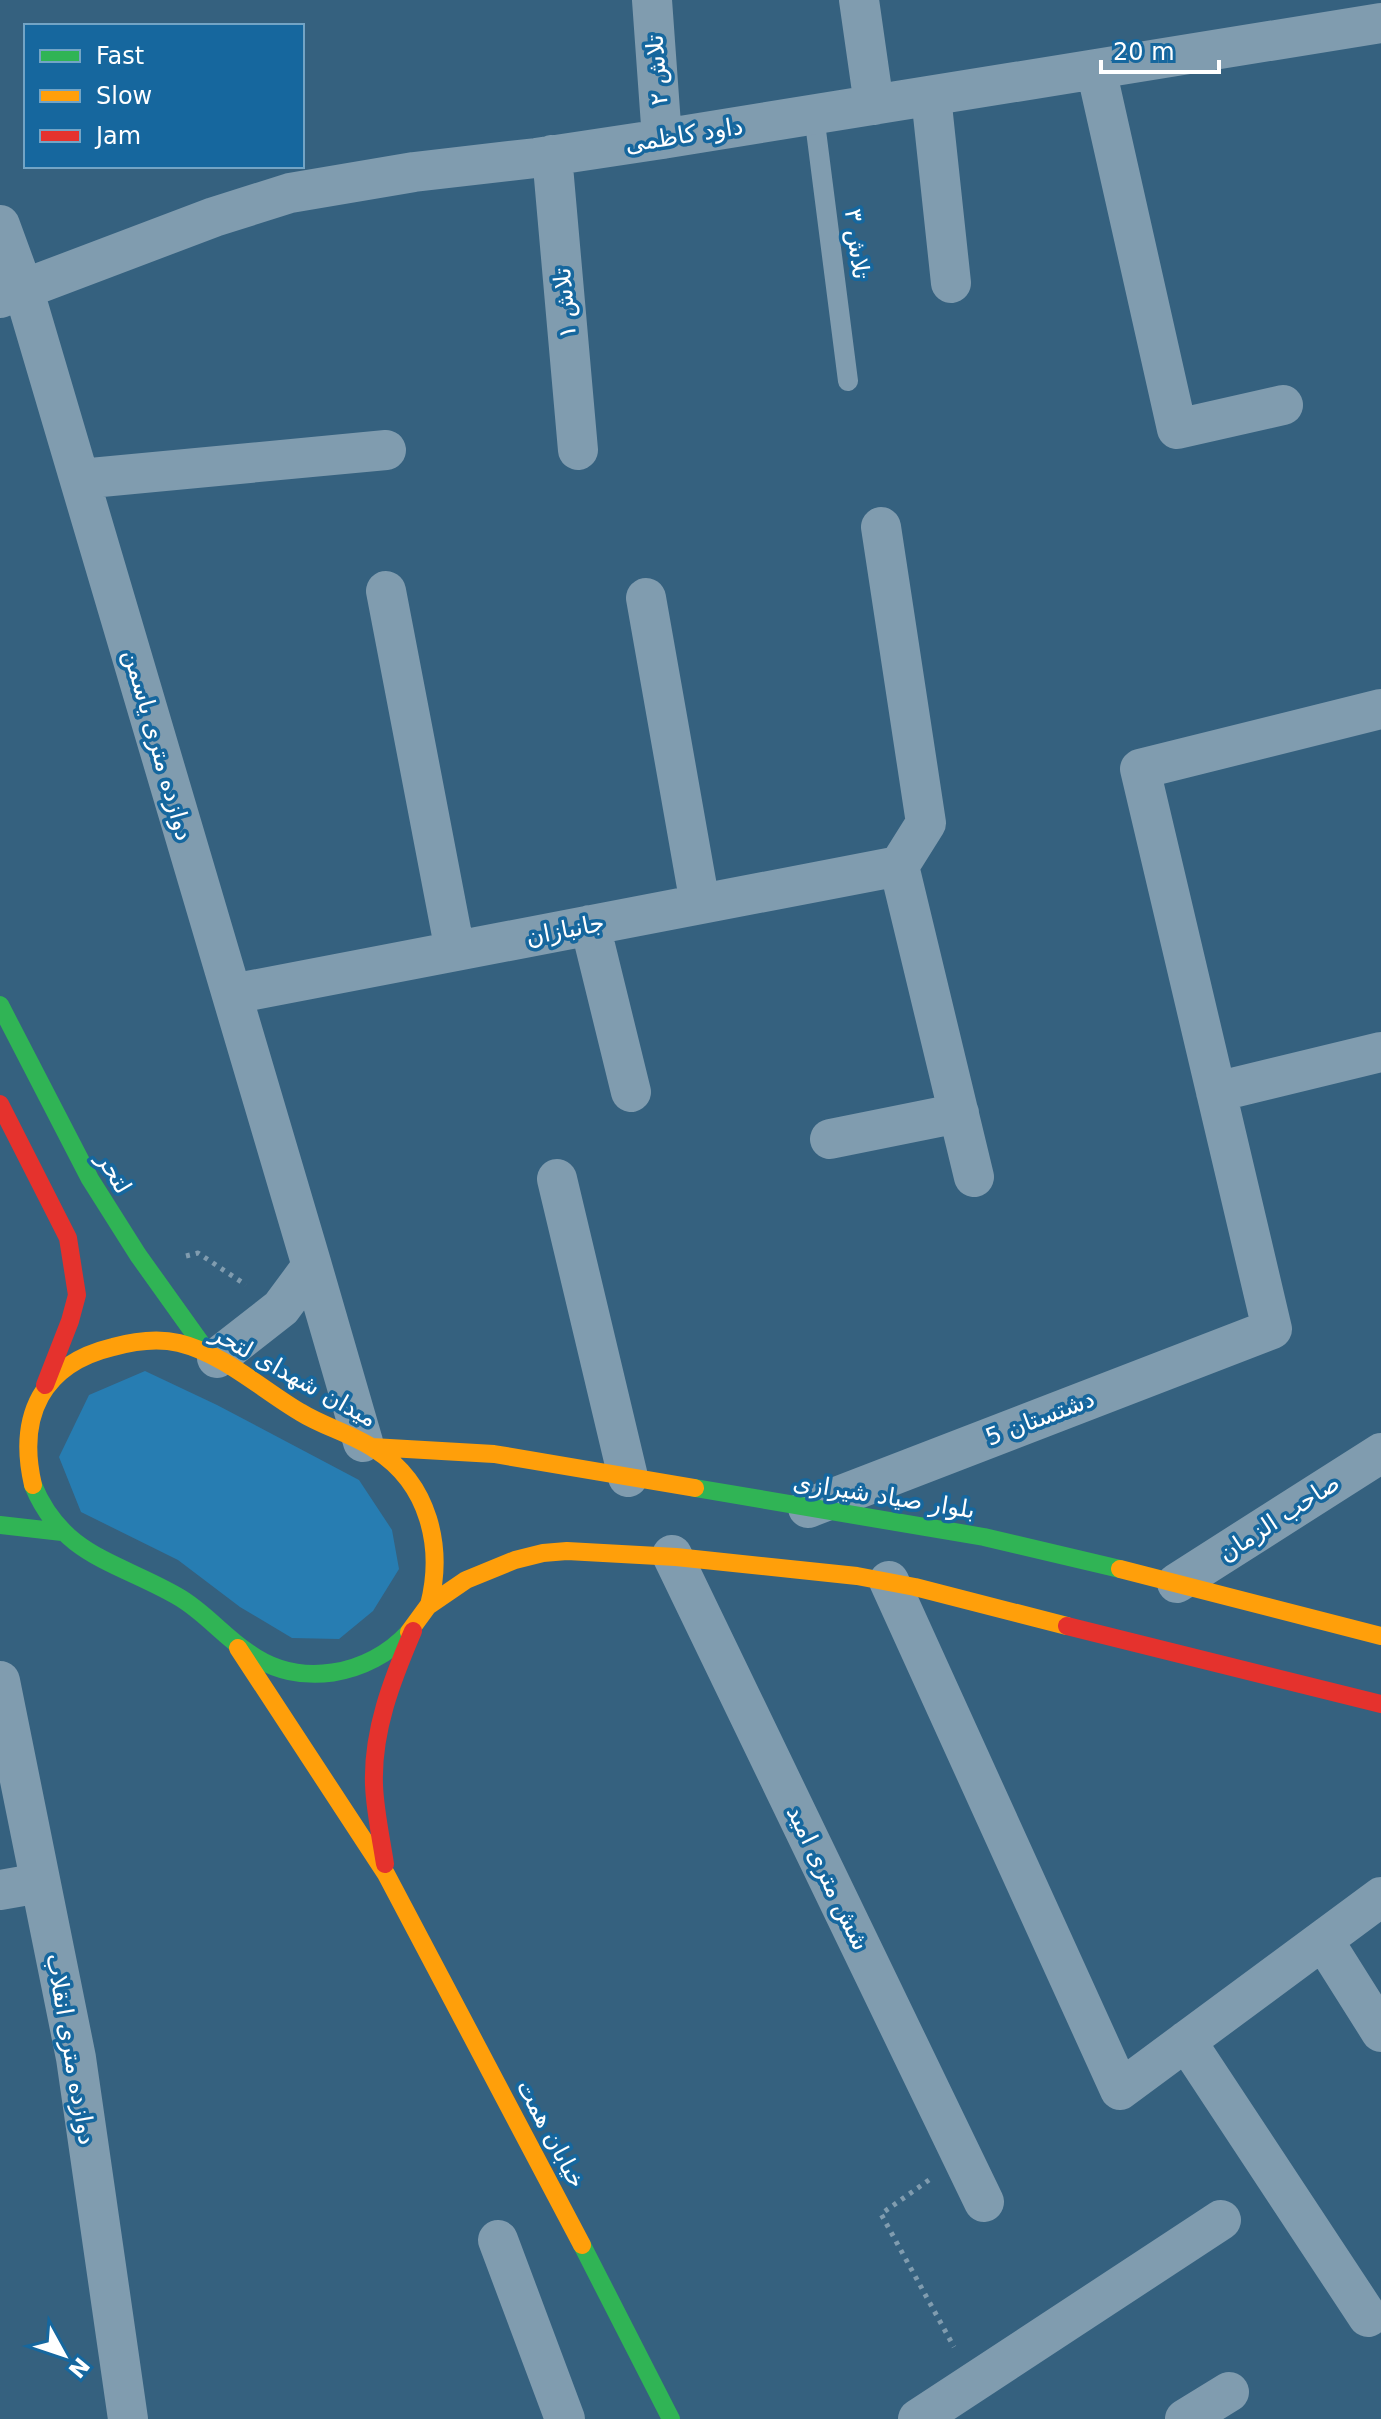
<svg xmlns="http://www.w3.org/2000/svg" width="1381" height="2419" font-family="'DejaVu Sans',Vazirmatn,sans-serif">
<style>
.green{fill:#277db2}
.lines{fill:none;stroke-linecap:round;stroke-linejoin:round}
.path{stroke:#809caf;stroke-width:5;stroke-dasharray:4 6;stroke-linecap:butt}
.lane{stroke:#809caf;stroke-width:20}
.street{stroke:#809caf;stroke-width:40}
.fast{stroke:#30b455;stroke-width:18}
.slow{stroke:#ff9f0a;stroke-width:18}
.jam{stroke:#e5322d;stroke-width:18}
.labels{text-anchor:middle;stroke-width:7;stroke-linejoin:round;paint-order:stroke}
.street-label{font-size:24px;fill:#fff;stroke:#16679e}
</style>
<rect width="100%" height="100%" fill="#35617f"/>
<!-- green -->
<path class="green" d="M145 1371 217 1405 359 1480 392 1530 399 1569 373 1611 339 1639 292 1638 240 1607 178 1560 81 1512 59 1457 89 1395Z"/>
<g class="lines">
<!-- path -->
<path class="path" d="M186 1256 198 1253 246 1285
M929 2180 881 2214 954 2347"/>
<!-- lane -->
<path class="lane" d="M814 115 848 381"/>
<!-- street -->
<path class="street" d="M652 0 662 139
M859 0 874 105
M1096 69 1177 429 1283 405
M931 96 951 283
M552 155 578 450
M0 225 23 288 312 1266
M0 298 214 217 290 193 414 172 536 158 662 139 1381 23
M80 479 386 450
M881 527 926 823 899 866 974 1177
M386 591 455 951
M646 598 700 904
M590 925 631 1092
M232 994 899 866
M1216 1092 1381 1052
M830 1139 959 1113
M557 1179 628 1477
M217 1358 281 1308 312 1266 363 1442
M808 1508 1272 1329 1140 769 1381 709
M672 1555 984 2202
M889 1581 1120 2090 1381 1897
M1177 1583 1381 1453
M0 1681 76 2058 128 2419
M0 1890 40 1883
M1323 1940 1381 2032
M1186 2041 1368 2317
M498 2240 565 2419
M918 2419 1221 2220
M1185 2419 1229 2392"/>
<!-- fast -->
<path class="fast" d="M0 1005 90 1179 138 1255 208 1353
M33 1485C62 1556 118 1562 177 1596 204 1611 223 1636 249 1653 299 1689 369 1676 409 1632
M695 1488 984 1537 1120 1569
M0 1525 62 1532
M582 2245 671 2419"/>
<!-- slow -->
<path class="slow" d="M372 1447 494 1454 695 1488
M33 1485C17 1416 42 1364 113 1347 135 1341 157 1338 179 1343 224 1354 261 1389 300 1412 324 1427 353 1434 376 1450 429 1484 444 1547 429 1605
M1120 1569 1381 1636
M409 1632 428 1606 466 1580 515 1560 543 1553 567 1551 676 1557 857 1576 915 1587 1067 1626
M238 1648 386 1874 582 2245"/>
<!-- jam -->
<path class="jam" d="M0 1104 68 1238 77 1295 70 1321 45 1385
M1067 1626 1381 1704
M385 1864C381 1838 375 1811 374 1785 372 1731 392 1680 413 1631"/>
</g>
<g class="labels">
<!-- street labels -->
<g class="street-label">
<text transform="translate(657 70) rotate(-94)" y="8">تلاش ۲</text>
<text transform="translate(684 135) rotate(-9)" y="8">داود کاظمی</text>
<text transform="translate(857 244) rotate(83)" y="8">تلاش ۳</text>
<text transform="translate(565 303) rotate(-95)" y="8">تلاش ۱</text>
<text transform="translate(158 745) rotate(74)" y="8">دوازده متری یاسمن</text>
<text transform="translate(565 930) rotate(-11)" y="8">جانبازان</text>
<text transform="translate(114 1173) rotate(59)" y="8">لتحر</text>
<text transform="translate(294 1376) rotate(29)" y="8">میدان شهدای لتحر</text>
<text transform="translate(1040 1418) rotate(-21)" y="8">دشتستان 5</text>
<text transform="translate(884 1496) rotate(9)" y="8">بلوار صیاد شیرازی</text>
<text transform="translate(1279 1518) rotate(-33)" y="8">صاحب الزمان</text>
<text transform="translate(828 1878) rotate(64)" y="8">شش متری امید</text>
<text transform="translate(71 2049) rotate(80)" y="8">دوازده متری انقلاب</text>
<text transform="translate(551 2134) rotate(62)" y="8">خیابان همت</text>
</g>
</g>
<!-- legend -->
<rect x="24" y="24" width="280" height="144" fill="#16679e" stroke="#73a4c5" stroke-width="2"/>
<rect x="40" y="50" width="40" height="12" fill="#30b455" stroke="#73a4c5" stroke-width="2"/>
<text x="96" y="64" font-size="24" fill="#ffffff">Fast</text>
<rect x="40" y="90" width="40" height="12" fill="#ff9f0a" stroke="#73a4c5" stroke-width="2"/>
<text x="96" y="104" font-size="24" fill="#ffffff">Slow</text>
<rect x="40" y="130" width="40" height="12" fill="#e5322d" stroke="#73a4c5" stroke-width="2"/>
<text x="96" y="144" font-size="24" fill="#ffffff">Jam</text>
<!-- north arrow -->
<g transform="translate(64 2355) rotate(130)" stroke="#16679e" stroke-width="6" paint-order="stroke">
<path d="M0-6L14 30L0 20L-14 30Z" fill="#ffffff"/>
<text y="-12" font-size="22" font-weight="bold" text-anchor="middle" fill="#ffffff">N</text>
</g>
<!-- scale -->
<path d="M1101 60v12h118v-12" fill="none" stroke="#ffffff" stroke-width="4"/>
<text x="1113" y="60" font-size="24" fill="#ffffff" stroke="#16679e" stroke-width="6" paint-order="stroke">20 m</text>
</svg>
